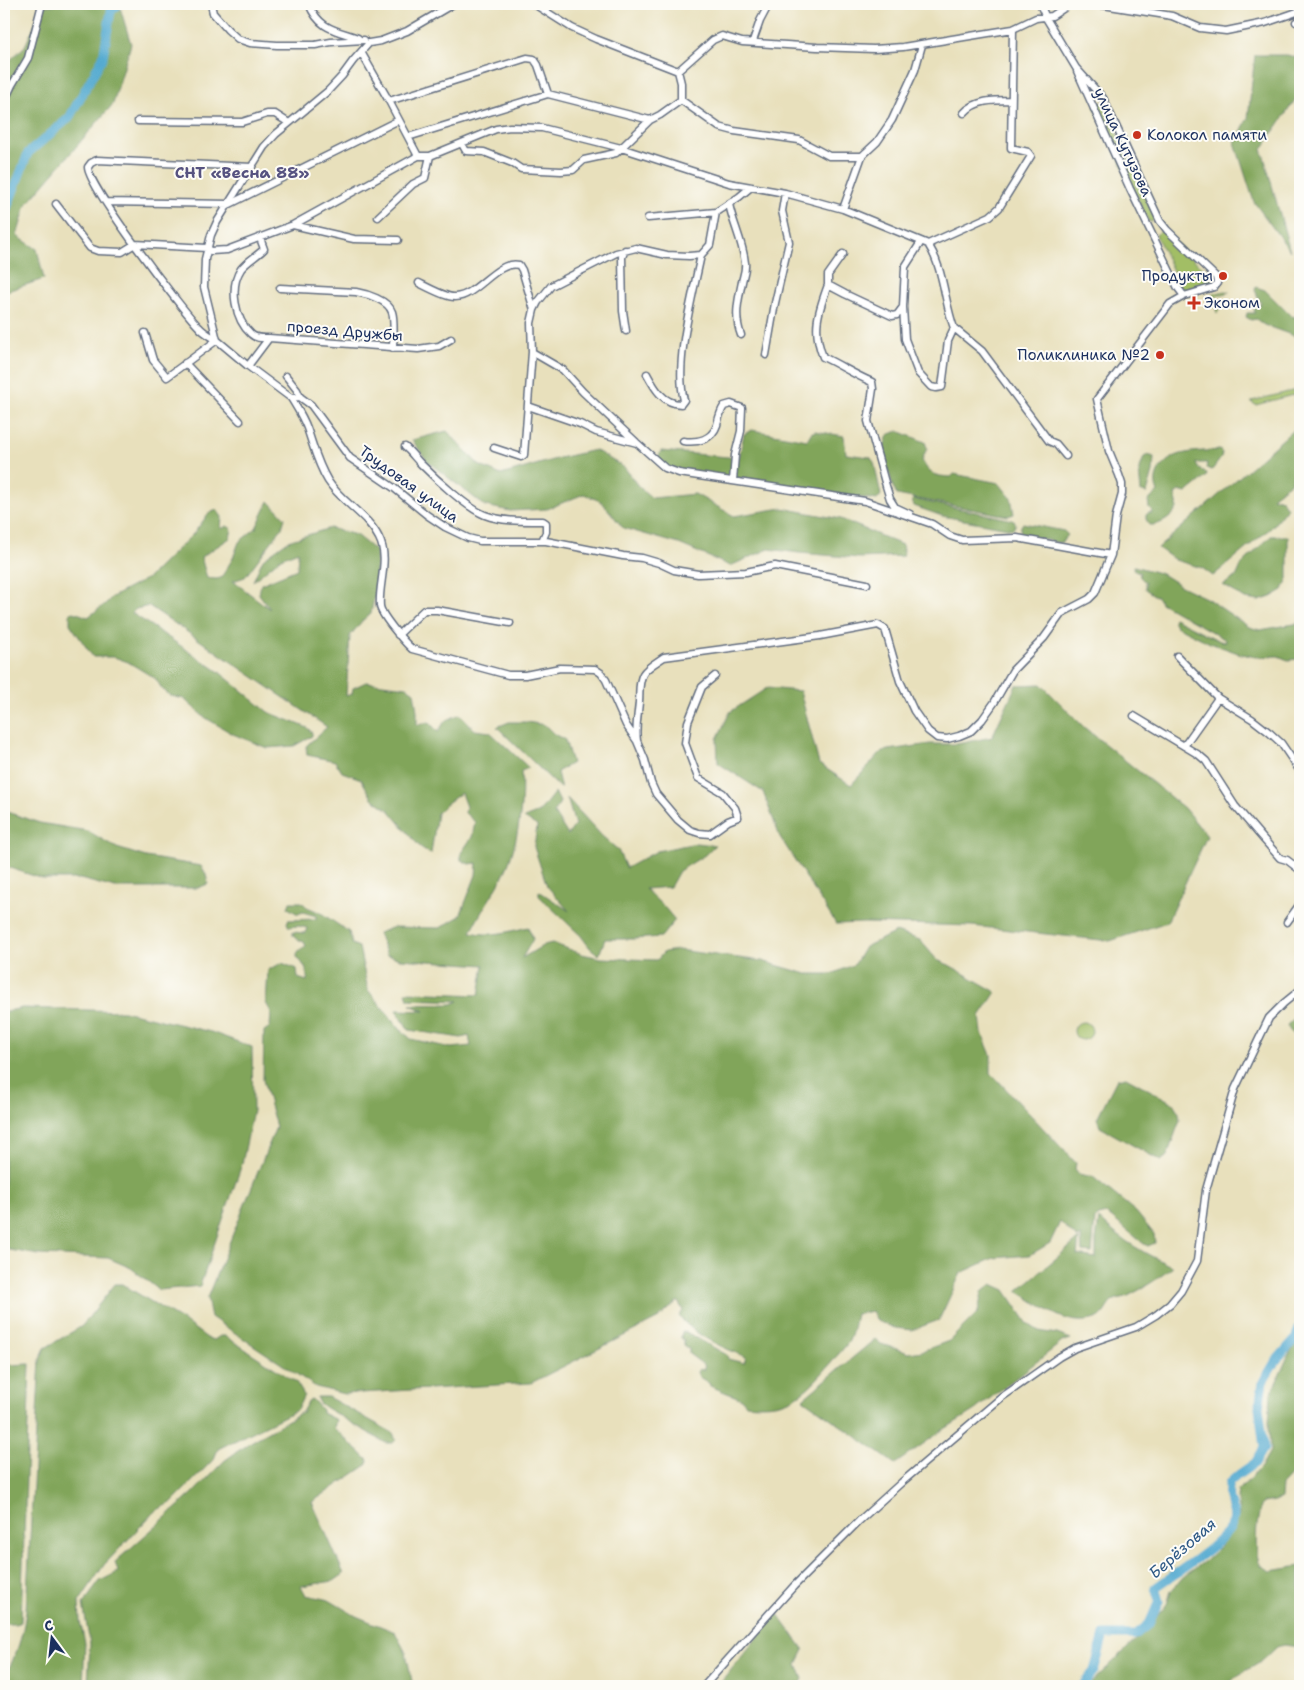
<svg xmlns="http://www.w3.org/2000/svg" width="1304" height="1690" font-family="'Shantell Sans',sans-serif">
<style>
.green{fill:#a2be65;stroke:#5e7662}
.forest{fill:#81a55a;stroke:#4e6a5c}
.lines{fill:none;stroke-linecap:round;stroke-linejoin:round}
.river{stroke:#54aad0;stroke-width:9}
.minor-casing{stroke:#636d7f;stroke-width:9}
.minor{stroke:#fff;stroke-width:6}
.poi-dot{fill:#c8321e;stroke:#fdfcf7;stroke-width:2}
.labels{text-anchor:middle;stroke-width:4;stroke-linejoin:round;paint-order:stroke}
.poi-label{font-size:15px;fill:#1b2f5e;stroke:#fdfcf7;text-anchor:start}
.street-label{font-size:15px;fill:#1b2f5e;stroke:#fdfcf7}
.neighbourhood-label{font-size:16px;font-weight:bold;fill:#565280;stroke:#fdfcf7}
.water-label{font-size:16px;font-style:italic;fill:#2f5a86;stroke:#fdfcf7}
</style>
<rect width="100%" height="100%" fill="#fdfcf7"/>
<filter id="ink" filterUnits="userSpaceOnUse"><feTurbulence type="fractalNoise" baseFrequency=".02" numOctaves="2"/><feDisplacementMap in="SourceGraphic" scale="10" xChannelSelector="R" yChannelSelector="G"/><feConvolveMatrix kernelMatrix="1 2 1 2 8 2 1 2 1" color-interpolation-filters="sRGB"/></filter>
<filter id="wash" filterUnits="userSpaceOnUse"><feTurbulence type="fractalNoise" baseFrequency=".0096" numOctaves="4" result="noise"/><feDisplacementMap in="SourceGraphic" scale="20" xChannelSelector="R" yChannelSelector="G"/><feGaussianBlur stdDeviation="1.12" result="paint"/><feColorMatrix in="noise" values="0 0 0 0 0 0 0 0 0 0 0 0 0 0 0 0 0 1.4 0 .05"/><feComposite in="paint" operator="in"/></filter>
<g filter="url(#wash)">
<rect width="100%" height="100%" fill="#e8e0bc"/>
<!-- green -->
<path class="green" d="M1102 102 1156 217 1152 222 1148 221 1094 106Z
M1160 231 1165 232 1211 276 1212 281 1211 284 1185 290 1181 288 1156 235Z
M1225 291 1229 292 1216 296 1219 311 1217 313 1212 295 1213 294Z
M1300 389V393L1256 405 1252 403V401Z
M1074 1031a9 9 0 1 1 18 0a9 9 0 1 1-18 0Z"/>
<!-- forest -->
<path class="forest" d="M62 4H119L131 44 113 104 26 205 17 236 37 249 44 279 4 292V66L25 46 43 6Z
M1255 55H1287L1300 58V94H1299L1262 149 1290 251 1254 202 1235 143 1248 118Z
M1256 287 1265 290 1291 316 1300 318V338L1264 325 1256 319 1251 320 1246 317 1247 313H1255L1254 309 1256 306 1261 304 1255 290Z
M1300 424V458L1290 483 1272 497 1282 500 1287 508 1272 527 1213 576 1202 568 1175 560 1158 548Z
M752 430 807 440 811 433 815 431 844 436 846 454 870 457 874 462 881 495 877 500 667 468 658 458 661 451 739 458 744 434Z
M447 431 479 465 501 475 559 458 595 450 625 468 638 486 652 498 695 494 734 516 782 508 841 519 902 545 904 556 859 558 799 553 769 549 730 566 679 544 623 528 602 502 584 494 547 509 510 511 485 506 428 462 412 440Z
M898 431 925 442 927 448 922 460C929 475 935 476 951 477L954 474 999 483 1011 498 1014 514 1008 516 897 495 893 487 883 451 888 435Z
M1220 450 1222 453 1221 458 1212 470 1206 468 1207 463H1196L1198 468 1207 474 1206 477 1186 493 1179 491 1175 494C1176 499 1179 506 1176 510 1171 519 1158 526 1149 525L1146 519V515L1148 513H1152V510L1149 508 1148 501 1158 492C1150 475 1164 459 1181 454 1192 451 1208 451 1220 450Z
M1148 455 1154 457 1153 472 1147 493 1141 492 1139 471 1144 457Z
M913 499 1013 520 1016 524 1013 529 942 516 914 506 912 501Z
M269 501 285 518 282 528 245 577 233 581 270 609 259 594 261 584 297 569 298 551 281 558 253 581 263 559 288 541 330 528 356 535 377 552 375 594 371 613 362 621 350 636 346 696 352 694 353 688 366 682 407 687 414 692 417 711V725L429 722 438 732 445 721 460 714 475 730 490 732 529 768 521 771C524 802 518 846 504 874 494 894 480 912 471 932 490 937 508 932 528 927L533 939 522 958 544 945 552 943 582 954 601 958 657 960 664 952 678 950 762 961 807 974H832L855 964 865 947 896 932 920 940 937 960 949 965 996 992 980 1016 982 1033 991 1055V1073L1076 1163 1075 1169 1079 1174 1093 1177 1136 1212 1154 1234 1155 1243 1148 1246 1144 1244 1107 1214 1099 1216 1095 1219 1092 1253 1082 1252 1081 1236 1077 1238 1060 1222 1050 1243 1030 1255 994 1258 961 1273 939 1320 912 1330 895 1328 877 1321 872 1311 856 1314C854 1322 853 1333 849 1341 845 1348 837 1355 832 1362 805 1394 790 1409 746 1404L742 1399 710 1386 709 1383 699 1377 697 1372 699 1369 703 1370 705 1366 689 1354V1349L684 1346V1340L681 1338 682 1332H686L727 1355 728 1359 744 1363 746 1357C722 1347 696 1337 679 1316L683 1311 678 1301 659 1318 531 1383 344 1394 316 1387 211 1317 207 1298 276 1127 263 1080 264 1031 270 1027 271 1012 266 1003 268 970 282 963 297 969 298 978 307 981C308 970 304 965 297 957 297 950 301 949 306 946L304 942 298 940 293 936V932L305 933 307 928 298 926 289 927 287 923 288 920 316 919V916L303 912 298 914 288 908 290 902H302L307 907 321 913 349 932 352 944 359 947 368 990 400 1029 411 1039 451 1048 471 1046 469 1036 461 1038 409 1030 396 1010 425 1011 410 1005 452 1004 459 1001 408 999 406 992 479 995 484 965 400 959 387 955 378 933 394 927 440 928 460 916 476 875 477 863 469 864 461 860V853L472 837 475 822 465 813 466 807 461 793 446 804 437 813 431 854 419 846 390 811 372 798 361 779 342 772 335 761 307 755 306 746 327 727 149 606 136 609 132 613 218 671 268 712 308 728 312 733V736L294 746 267 748 233 734 204 717 184 699 171 696 162 689 156 679 128 662 114 657H93L70 624V613L74 612 88 617 104 605 112 597 148 578 194 533 209 513 217 510 222 517 221 529 227 526 232 529 230 538 201 557 207 578 216 579 221 578 233 558 239 542 256 528Z
M1023 523 1064 531 1068 535 1062 542 1058 543 1020 533 1021 526Z
M1271 536H1288V578L1283 590 1271 597 1259 601 1245 599 1223 585 1236 577 1242 564Z
M1134 566 1162 574 1181 586 1208 599 1249 627 1260 630 1300 623V659L1288 660 1278 656 1255 657 1238 653 1210 643 1176 626 1173 620 1174 618 1220 641 1225 642 1226 640 1161 603 1158 598 1145 589V582L1140 577 1139 572 1133 569Z
M1041 684 1085 728 1184 808 1207 836 1167 922 1110 941 972 926 864 923 836 924 780 837 763 792 718 763 717 739 730 712 767 688 800 691 819 764 851 785 882 751 930 744H957L992 737 1016 685Z
M509 722H527L545 725 554 734 565 740 572 763 557 772 561 789 497 727Z
M555 792 560 802 554 813 568 835 575 825 567 798 602 836 618 850 626 868 657 851 696 843 715 845 705 855 679 871 670 887 645 889 665 908 675 920 661 937 633 939H605L599 955 590 948 581 936 539 896V891L569 911 547 886 534 847 537 826 524 818 539 812Z
M4 811 40 823 88 831 117 848 146 857 201 866 206 874 208 884 198 888H115L80 879H43L4 866Z
M22 1008 124 1011 211 1032 252 1047 253 1111 242 1164 200 1286 159 1290 131 1268 108 1258 39 1255 4 1249V1012Z
M1300 1013V1040L1291 1033 1287 1025Z
M1126 1077 1173 1103 1179 1113 1180 1120 1167 1156 1161 1161 1100 1127 1097 1118 1117 1079Z
M1099 1219C1120 1240 1146 1254 1173 1267 1159 1278 1144 1288 1128 1296 1123 1298 1117 1298 1113 1301 1107 1305 1105 1315 1098 1318 1067 1330 1042 1305 1017 1291L1079 1239 1077 1255 1096 1258V1239Z
M115 1284H122L188 1324 207 1338 214 1340 220 1336H225L296 1382 304 1395 297 1410 218 1449 214 1459 171 1503 155 1511 104 1565 79 1602 80 1621 85 1643 83 1686H4C4 1669 9 1671 14 1657 21 1641 24 1627 26 1610L40 1359 45 1348 82 1326Z
M992 1284 1005 1290 1028 1324 1039 1331 1057 1334 1071 1339 1062 1342 975 1410 943 1430 895 1464 803 1399 875 1339 881 1344 909 1353 922 1351 949 1341 978 1312 982 1292Z
M1300 1337V1466L1282 1485 1281 1498 1275 1501 1263 1503C1256 1513 1253 1556 1261 1565 1263 1567 1268 1569 1271 1571L1300 1566V1647L1283 1645 1277 1647 1261 1662 1237 1676 1226 1686H1088L1141 1635 1167 1604 1171 1591 1183 1577 1205 1561 1219 1548 1239 1515 1237 1497 1238 1491 1261 1467 1270 1451 1269 1421 1271 1394 1289 1354Z
M30 1364 21 1622 15 1624H4V1365Z
M316 1397H328L393 1433 396 1440 393 1443H386L326 1408 319 1403Z
M312 1399 322 1410V1413L336 1420 334 1428 368 1460 367 1465 312 1502 344 1574 334 1581 301 1586 306 1595 329 1600 356 1616 395 1632 406 1653 413 1686H89L88 1683 90 1644 83 1604 100 1581 118 1572 115 1562 192 1494 224 1461 249 1443 302 1412 307 1403Z
M777 1613 804 1650 797 1664 803 1679 800 1684 801 1686H718Z"/>
<g class="lines">
<!-- river -->
<path class="river" d="M4 216 28 153 69 118 103 57 111 11 119 4
M1082 1686 1094 1671 1104 1635H1135L1149 1624 1159 1601 1155 1588C1174 1574 1226 1542 1233 1522 1236 1513 1231 1507 1229 1499 1228 1494 1229 1488 1229 1483L1238 1475 1255 1463 1264 1448 1259 1407 1263 1382 1275 1362 1295 1339 1300 1326"/>
</g>
</g>
<g filter="url(#ink)">
<g class="lines">
<defs>
<path id="minor" d="M211 4 213 13 228 30 238 39 250 43 277 45H315L331 42 364 40
M309 4C319 29 335 30 358 38
M453 4 407 31 381 41 369 43 353 61 342 76 328 91 276 134 264 147 217 222 211 235 205 259 204 287 217 340 248 366 291 398 300 397 311 405 350 458 394 488 427 515 445 527 468 538 480 541H546L623 556 642 558 659 563 674 570 698 574 746 572 775 566 867 584
M534 4 572 28 596 39 678 71 713 40 722 36 742 42 817 47 874 49 903 47 1013 29 1036 18 1052 16 1070 4
M1097 4 1172 16 1200 28 1226 31 1265 23 1300 11
M1296 22 1300 21
M753 41 760 21 769 4
M361 52 389 101 418 156
M1077 71 1130 189 1178 288 1184 296
M681 100 719 127 734 131 799 140 829 156H862
M389 101 527 58 534 59 538 65 548 94
M4 102 12 85 28 58 42 4
M964 113C975 100 994 100 1011 100
M138 121 242 122 267 114H275L289 123
M408 137 548 94 650 120
M462 144 466 151 484 152 512 163 521 169 561 171 573 170 584 160 616 153 650 120 660 115 681 100V83L678 71
M106 202 230 204 399 120
M56 204 90 248 98 251 122 252 135 244 207 248 211 251 227 250 293 225 418 156H430L496 129 510 127 542 128 621 148 729 183 785 193 843 209 928 244
M729 204C733 224 743 242 745 263 746 270 743 276 742 282 738 301 734 317 741 335
M843 209 862 156 877 142 892 120 915 70 922 45
M378 217 413 184 425 178 430 156
M648 218 716 212 739 197 751 187
M293 225 354 239 398 240
M260 238 264 249C257 256 247 261 241 269 229 287 235 320 251 334 256 339 263 338 269 338
M921 242 905 267 903 307 905 339 918 373 931 387 936 388 942 387 948 341 954 328C944 301 944 269 928 244
M928 244 990 216 999 208 1031 156 1028 152 1011 148 1013 29
M625 250 622 257 623 311 626 331
M419 283C427 287 447 298 455 297 478 296 496 260 519 265L522 270 534 310 531 323 532 352 524 455 521 457 494 448
M828 285V275L843 254
M280 288 356 292C367 294 388 300 392 312 395 321 393 339 393 348
M903 307 897 315 892 316 845 294 828 285C818 312 812 330 823 357 840 365 855 375 872 382L873 389 868 421 886 486 890 499 895 507 910 514
M534 310 538 302 551 286 616 253 636 248 667 255 689 256 701 255 710 245 716 212
M954 328 982 351 1049 441 1056 444 1066 456
M145 333 153 360 167 377 217 340C211 336 204 333 199 327 181 309 87 185 88 167L91 163 97 160 252 167
M532 352 563 370 583 392 636 442
M766 355 775 303 789 242 782 211 785 193
M185 363 240 421
M248 366 269 338 418 349 439 346 451 339
M647 374C654 387 663 404 681 404L684 400C674 362 693 295 701 255
M286 376 297 390 300 397
M291 398C297 408 303 417 307 428 314 448 317 463 328 481 342 503 368 515 379 538 390 559 378 584 380 606 381 615 404 642 412 649L508 675H525L560 668 595 669 601 673 606 680 626 725 637 741 645 760 651 783 656 794 678 820 690 830 699 833 710 834 728 821 738 817 735 808 723 793 698 778 685 743 688 722 702 687 715 676
M528 406 580 424 596 432 637 443 665 468 679 473 865 501 932 524 950 536 962 540 1017 538 1111 555
M683 441C697 443 712 440 717 425 719 417 720 412 724 406L731 404 742 408 741 431 735 455 733 481
M405 447C411 452 415 458 421 464 435 478 467 508 485 515 503 522 524 521 543 521L546 523V532L542 541
M398 635 424 610H437L510 623
M1177 656 1218 698 1252 719 1270 733 1281 743 1300 771
M1134 716 1199 755 1206 761 1235 806 1259 834 1280 858 1287 860 1300 870
M637 741C635 727 638 715 639 702 640 693 638 683 643 674 647 667 657 662 664 657L820 636 878 625 885 629 900 681 914 711 928 731 937 738 947 739 959 736 971 731 982 720 994 703 1013 670 1044 638 1062 613 1089 599 1095 593 1111 555 1116 516 1122 494V484L1119 475 1109 451 1097 399 1170 304 1184 296 1214 287 1217 283 1216 277 1167 230 1160 221 1103 98 1076 68 1046 18 1040 4
M1184 746 1218 698
M1287 922 1300 904
M704 1686 794 1586 859 1521 902 1482 1002 1397 1059 1357 1075 1348 1136 1327 1156 1315 1170 1304 1181 1291 1197 1261 1206 1190 1235 1089 1269 1018 1284 1003 1300 990"/>
</defs>
<!-- minor casing -->
<use href="#minor" class="minor-casing"/>
<!-- minor -->
<use href="#minor" class="minor"/>
</g>
</g>
<!-- markers -->
<g class="poi-dot">
<circle cx="1137" cy="135" r="5"/>
<circle cx="1223" cy="276" r="5"/>
<path d="M1191.5 295.5h5v5h5v5h-5v5h-5v-5h-5v-5h5z"/>
<circle cx="1160" cy="355" r="5"/>
</g>
<g class="labels">
<!-- poi labels -->
<g class="poi-label">
<text x="1147" y="140">Колокол памяти</text>
<text x="1213" y="281" text-anchor="end">Продукты</text>
<text x="1204" y="308">Эконом</text>
<text x="1150" y="360" text-anchor="end">Поликлиника №2</text>
</g>
<!-- street labels -->
<g class="street-label">
<text transform="translate(1123 142) rotate(65)" y="5">улица Кутузова</text>
<text transform="translate(345 331) rotate(5)" y="5">проезд Дружбы</text>
<text transform="translate(409 484) rotate(36)" y="5">Трудовая улица</text>
</g>
<!-- neighbourhood labels -->
<g class="neighbourhood-label">
<text x="242" y="178">СНТ «Весна 88»</text>
</g>
<!-- water labels -->
<g class="water-label">
<text transform="translate(1182 1548) rotate(-41)" y="6">Берёзовая</text>
</g>
</g>
<!-- margin -->
<rect width="1304" height="1690" fill="none" stroke="#fdfcf7" stroke-width="20"/>
<!-- north arrow -->
<g transform="translate(52 1638) rotate(345)" stroke="#fdfcf7" stroke-width="4" paint-order="stroke">
<path d="M0-4L9 19L0 12L-9 19Z" fill="#1b2f5e"/>
<text y="-8" font-size="14" font-weight="bold" text-anchor="middle" fill="#1b2f5e">С</text>
</g>
</svg>
